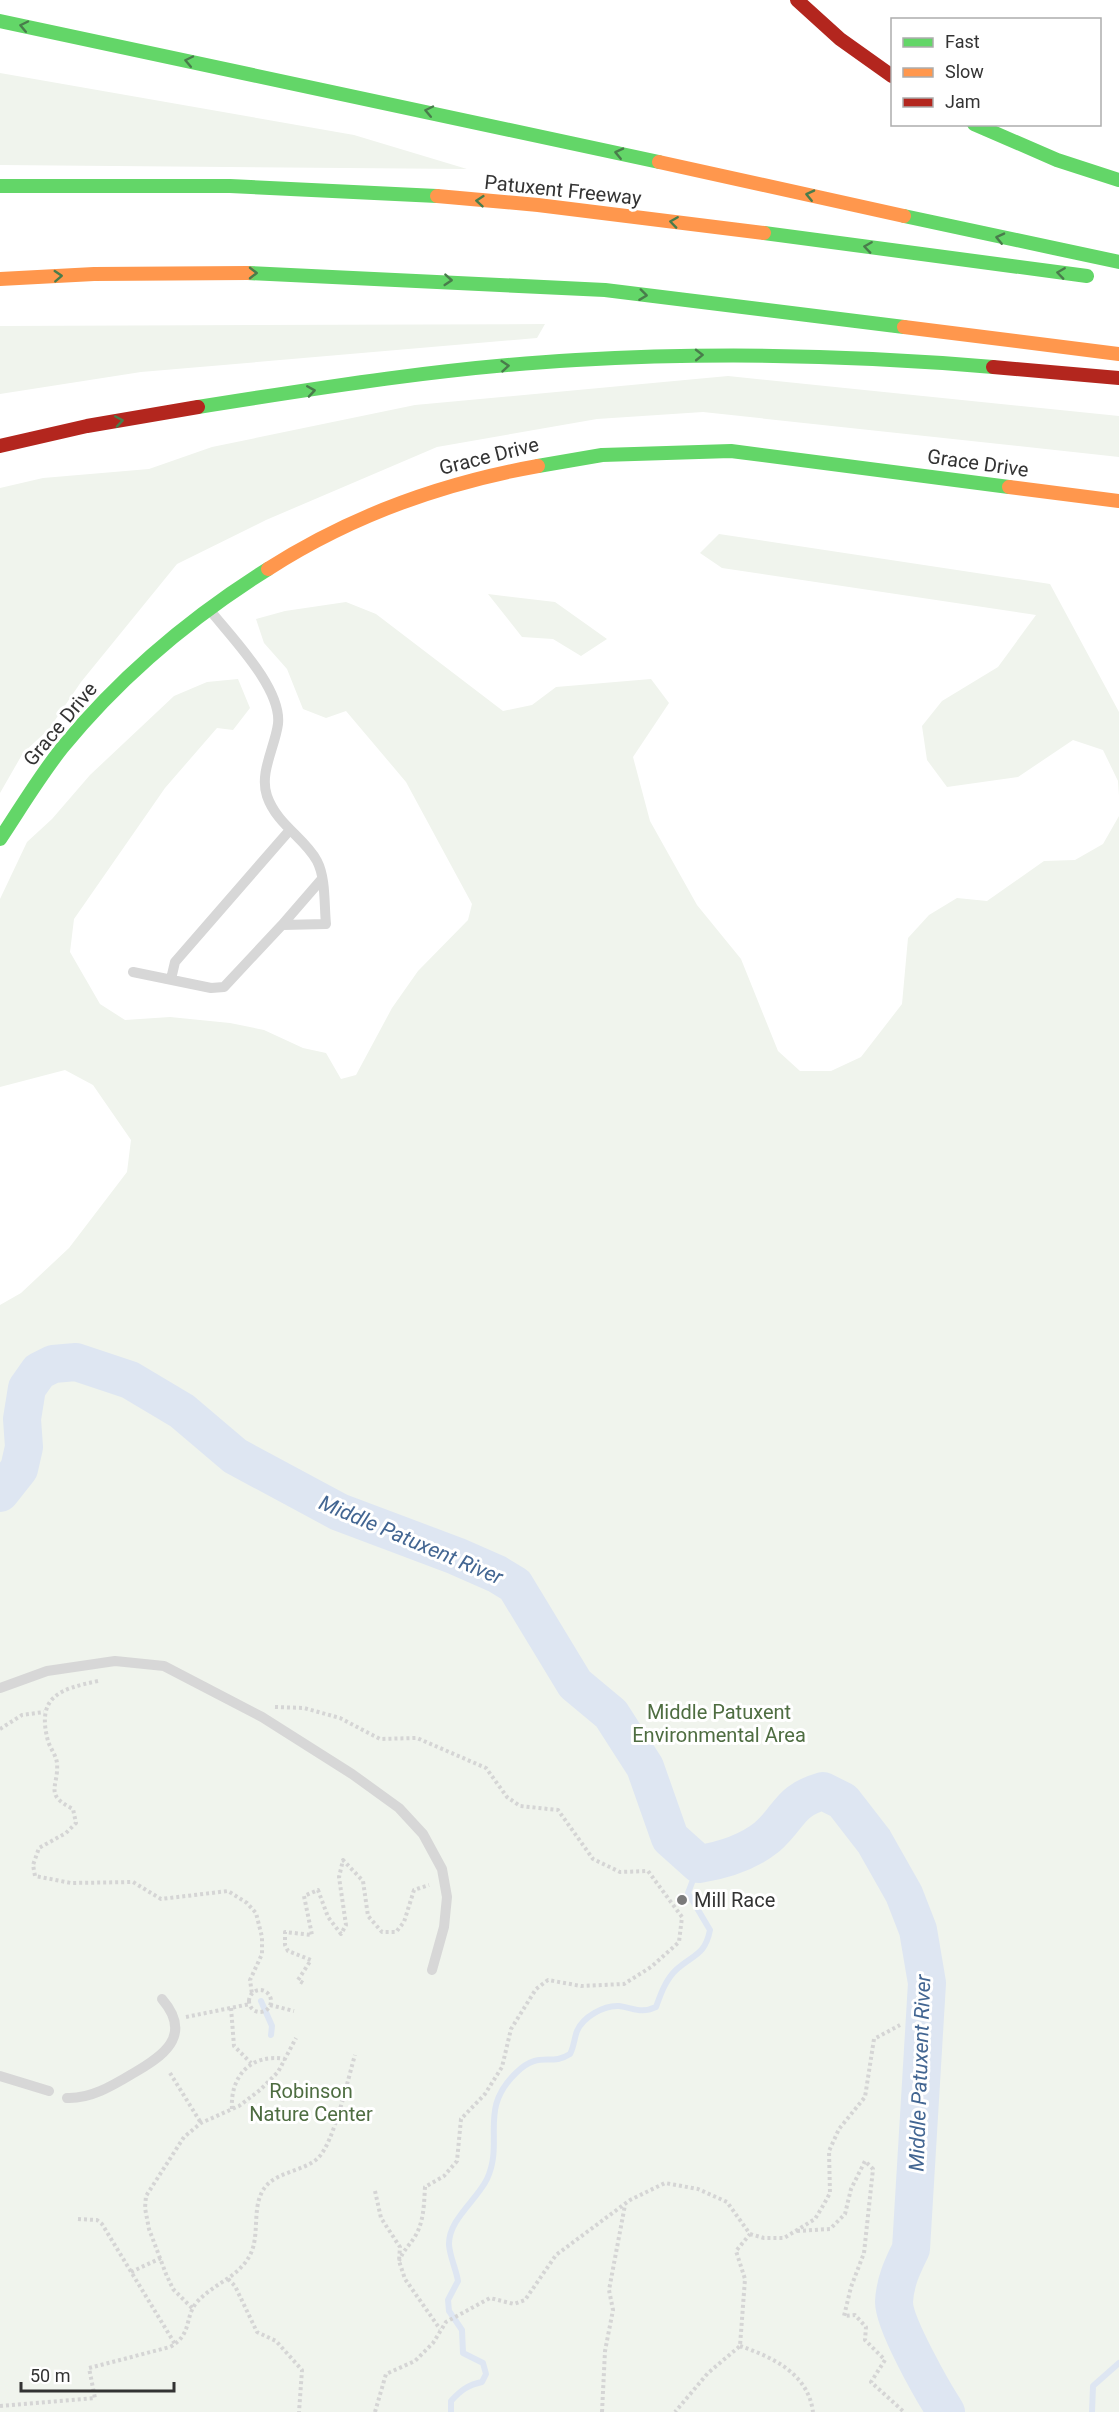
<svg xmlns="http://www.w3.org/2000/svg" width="1119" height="2412" font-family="Roboto,sans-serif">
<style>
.green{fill:#f0f4ed}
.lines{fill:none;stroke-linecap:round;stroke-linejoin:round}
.stream{stroke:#dee6f2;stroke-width:6}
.river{stroke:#dee6f2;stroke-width:38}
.path{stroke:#d5d5d5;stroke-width:4;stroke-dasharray:3 3;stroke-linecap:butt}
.lane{stroke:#d7d7d7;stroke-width:10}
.fast{stroke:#63d668;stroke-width:14}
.slow{stroke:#ff974d;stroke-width:14}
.jam{stroke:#b3261e;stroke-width:14}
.oneway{stroke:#497c4b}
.poi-dot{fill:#7a7a7a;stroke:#fff;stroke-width:2}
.labels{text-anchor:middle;stroke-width:6;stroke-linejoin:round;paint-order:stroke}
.street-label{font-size:20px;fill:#333;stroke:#fff}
.park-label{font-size:20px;fill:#4e6d41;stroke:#fff}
.poi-label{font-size:20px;fill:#333;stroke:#fff;text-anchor:start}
.water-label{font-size:21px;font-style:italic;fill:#436692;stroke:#fff}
</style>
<rect width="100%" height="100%" fill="#fff"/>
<!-- green -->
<path class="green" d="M0 73 354 135 467 169 0 165Z
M545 324 537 338 141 372 0 394V326Z
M728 376 1119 416V457L703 412 597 419 437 447 266 520 177 564 81 682 49 729 23 753 0 793V488L43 478 149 469 212 447 415 405Z
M719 534 1050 584 1119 712V796L1118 781 1103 750 1073 740 1018 777 947 787 927 760 922 726 942 701 998 667 1036 615 722 568 700 553Z
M488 594 555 602 607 639 581 656 553 639 522 637Z
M346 602 376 614 503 711 532 705 556 687 651 679 669 703 633 757 650 821 697 905 741 959 778 1051 800 1071H831L861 1057 902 1004 908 938 929 915 957 898 987 901 1044 861 1075 860 1103 844 1119 816V2412H0V1305L21 1293 69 1248 127 1172 131 1140 93 1085 65 1070 0 1087V899L27 842 52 819 90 775 174 696 207 682 238 679 250 708 233 730 217 728 165 788 74 919 70 952 100 1004 125 1020 170 1017 230 1023 264 1030 303 1048 326 1053 341 1079 356 1075 392 1008 418 971 468 920 472 904 406 782 346 711 326 718 303 709 287 669 264 643 256 619 285 611Z"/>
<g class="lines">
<!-- stream -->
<path class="stream" d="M261 2001 272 2026 271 2035
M451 2412V2401C461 2390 468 2385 482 2382L486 2374 483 2363 463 2353 462 2330 449 2311 448 2300 458 2281C456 2269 450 2257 449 2245 448 2220 477 2200 487 2179 505 2140 477 2109 517 2072 540 2050 550 2067 570 2054 574 2047 574 2039 577 2031 583 2017 604 2005 619 2006 634 2008 641 2014 656 2007 661 1993 666 1979 677 1969 694 1954 705 1955 710 1930L688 1893 699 1864
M1092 2412 1093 2386 1119 2363"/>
<!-- river -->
<path class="river" d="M0 1493 19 1469 24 1447 22 1419 27 1388 39 1371 53 1364 76 1362 130 1380 182 1411 235 1456 339 1512 456 1556 497 1574 515 1585 575 1684 611 1714 645 1767 670 1838 699 1864C724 1860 747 1853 767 1837 791 1816 788 1801 823 1791L843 1801 874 1841 904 1894 918 1930 927 1983 911 2249C902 2267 895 2282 894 2302 894 2324 933 2392 946 2412"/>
<!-- path -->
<path class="path" d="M98 1681C60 1689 36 1696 48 1741 50 1748 56 1755 57 1763 59 1787 43 1794 73 1809L76 1823 66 1833 39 1848 33 1865 35 1876 71 1883 133 1882 161 1899 228 1891 247 1903 256 1913 262 1937V1954L250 1980 252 1994
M275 1707 304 1708 340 1718 380 1739 417 1738 486 1768 507 1797 520 1806 558 1810 593 1859 620 1872 648 1871 682 1917 679 1942 651 1967 624 1984 581 1986 548 1980 536 1989 511 2029 502 2067 485 2094 461 2119 457 2161 444 2176 425 2187C424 2204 424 2223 414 2238 408 2247 403 2251 399 2261
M0 1729 22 1715 44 1712
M303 1983 298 1980 311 1960 288 1951 285 1945V1932L312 1935 304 1896 318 1890 328 1917 341 1934 346 1925 339 1877 343 1860 363 1881 368 1916 382 1932H396L404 1922 414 1890 429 1885
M249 2001a11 11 0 1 1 22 0a11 11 0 1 1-22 0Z
M270 2005 294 2011
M231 2008 234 2046 251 2063
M186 2017 250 2004
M170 2073 201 2123
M232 2109C230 2076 251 2053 285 2059
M375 2191 381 2218 400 2247 399 2261 405 2279 440 2329
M78 2219 97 2220 102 2224 175 2344
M797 2231 830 2229 845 2214 851 2189 865 2161 873 2169 864 2253 851 2287 844 2316 855 2315 866 2327 865 2340 885 2360 871 2382 904 2412
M750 2234 764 2238H784L815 2219 824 2204 830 2193 829 2151 839 2129 865 2097 874 2039 900 2025
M131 2272 161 2258
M228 2279 235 2286 257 2332 276 2341 302 2370 299 2412
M192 2308 173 2289 166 2274 149 2229 145 2208 146 2196 184 2137 201 2123 239 2106 260 2090 278 2072 296 2038
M740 2346C772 2357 808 2373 813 2412
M0 2406 95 2398 89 2368 170 2347C193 2334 184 2317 197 2302 214 2283 240 2277 251 2253 259 2235 253 2212 261 2194 271 2171 302 2173 318 2158 334 2143 348 2078 355 2055
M375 2412 386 2374 415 2361 433 2343 446 2322 490 2298 514 2304 525 2300 556 2255 630 2200 665 2183 698 2189 727 2202 750 2234 736 2251 745 2279 740 2346 708 2373 675 2412
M602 2412 605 2351 613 2310 609 2290 625 2205"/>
<!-- lane -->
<path class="lane" d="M282 925 321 880
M133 972 211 988 224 987 282 925 326 924C324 905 326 878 317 861 305 838 277 825 267 796 259 773 275 747 278 724 282 688 231 637 209 609
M171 979 175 962 289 831
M0 1688 47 1671 115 1661 164 1666 262 1717 352 1774 399 1808 423 1834 442 1869 447 1897 444 1927 432 1970
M0 2076 49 2091
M67 2098C90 2099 112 2086 132 2074 162 2057 194 2036 162 1999"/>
<!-- fast -->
<path class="fast" d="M0 21 659 162
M974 124 1057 160 1119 180
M0 186H230L437 196
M904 216 1119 262
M764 233 1087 276
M248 273 605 290 904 327
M198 407C324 387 450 367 576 360 715 352 855 355 993 367
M538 466 602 455 731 451 1009 487
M0 839C20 809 39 777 62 748 120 677 190 618 268 569"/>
<!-- slow -->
<path class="slow" d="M659 162 904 216
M437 196 538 205 764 233
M0 279 94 274 248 273
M904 327 1119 354
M1009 487 1119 501
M268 569C349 517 443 483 538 466"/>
<!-- jam -->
<path class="jam" d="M797 0 840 39 892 76
M993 367 1119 378
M0 446 87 426 198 407"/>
</g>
<!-- one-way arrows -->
<defs><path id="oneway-chevron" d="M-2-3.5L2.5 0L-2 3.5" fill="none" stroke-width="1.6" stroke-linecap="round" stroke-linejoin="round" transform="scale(1.5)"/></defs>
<g class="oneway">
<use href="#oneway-chevron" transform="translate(24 26) rotate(-168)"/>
<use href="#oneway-chevron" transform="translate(189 61) rotate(-168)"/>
<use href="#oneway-chevron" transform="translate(429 111) rotate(-168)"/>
<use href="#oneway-chevron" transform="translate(619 153) rotate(-167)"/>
<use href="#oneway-chevron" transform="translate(810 195) rotate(-167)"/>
<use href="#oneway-chevron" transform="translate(480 201) rotate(-175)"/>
<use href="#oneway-chevron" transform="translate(674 222) rotate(-172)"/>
<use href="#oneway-chevron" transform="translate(1000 238) rotate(-167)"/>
<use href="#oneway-chevron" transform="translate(868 247) rotate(-172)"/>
<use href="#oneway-chevron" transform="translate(253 273)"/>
<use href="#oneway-chevron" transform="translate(1061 273) rotate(-172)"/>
<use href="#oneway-chevron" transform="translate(58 276) rotate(-3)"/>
<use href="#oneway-chevron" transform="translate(448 280) rotate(4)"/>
<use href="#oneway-chevron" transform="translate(643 295) rotate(7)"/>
<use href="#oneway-chevron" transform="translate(699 355) rotate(-1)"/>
<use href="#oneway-chevron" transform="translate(505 366) rotate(-5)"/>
<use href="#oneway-chevron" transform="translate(311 391) rotate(-9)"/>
<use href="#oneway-chevron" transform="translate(119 421) rotate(-9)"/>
</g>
<!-- markers -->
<circle class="poi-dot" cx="682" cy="1900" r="6"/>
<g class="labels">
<!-- street labels -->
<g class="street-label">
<text transform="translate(563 190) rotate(6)" y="7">Patuxent Freeway</text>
<text transform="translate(489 456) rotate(-14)" y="7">Grace Drive</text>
<text transform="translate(978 463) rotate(8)" y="7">Grace Drive</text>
<text transform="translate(60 724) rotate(-50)" y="7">Grace Drive</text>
</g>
<!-- park labels -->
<g class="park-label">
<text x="719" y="1719">Middle Patuxent<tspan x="719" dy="23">Environmental Area</tspan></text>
<text x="311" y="2098">Robinson<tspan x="311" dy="23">Nature Center</tspan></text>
</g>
<!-- poi labels -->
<g class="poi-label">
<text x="694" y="1907">Mill Race</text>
</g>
<!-- water labels -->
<g class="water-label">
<text transform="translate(411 1540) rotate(23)" y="7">Middle Patuxent River</text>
<text transform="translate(920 2073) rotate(-88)" y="7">Middle Patuxent River</text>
</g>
</g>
<!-- legend -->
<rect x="891" y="18" width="210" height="108" fill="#ffffff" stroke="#adadad" stroke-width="1.5"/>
<rect x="903" y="38" width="30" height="9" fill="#63d668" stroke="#adadad" stroke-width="1.5"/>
<text x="945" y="48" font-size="18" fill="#333333">Fast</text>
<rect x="903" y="68" width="30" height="9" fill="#ff974d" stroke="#adadad" stroke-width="1.5"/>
<text x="945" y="78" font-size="18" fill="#333333">Slow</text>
<rect x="903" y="98" width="30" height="9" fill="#b3261e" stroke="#adadad" stroke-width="1.5"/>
<text x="945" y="108" font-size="18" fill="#333333">Jam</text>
<!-- scale -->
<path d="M21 2382v9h153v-9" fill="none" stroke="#333333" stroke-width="3"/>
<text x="30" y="2382" font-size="18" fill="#333333" stroke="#ffffff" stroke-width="4.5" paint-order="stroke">50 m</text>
</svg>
